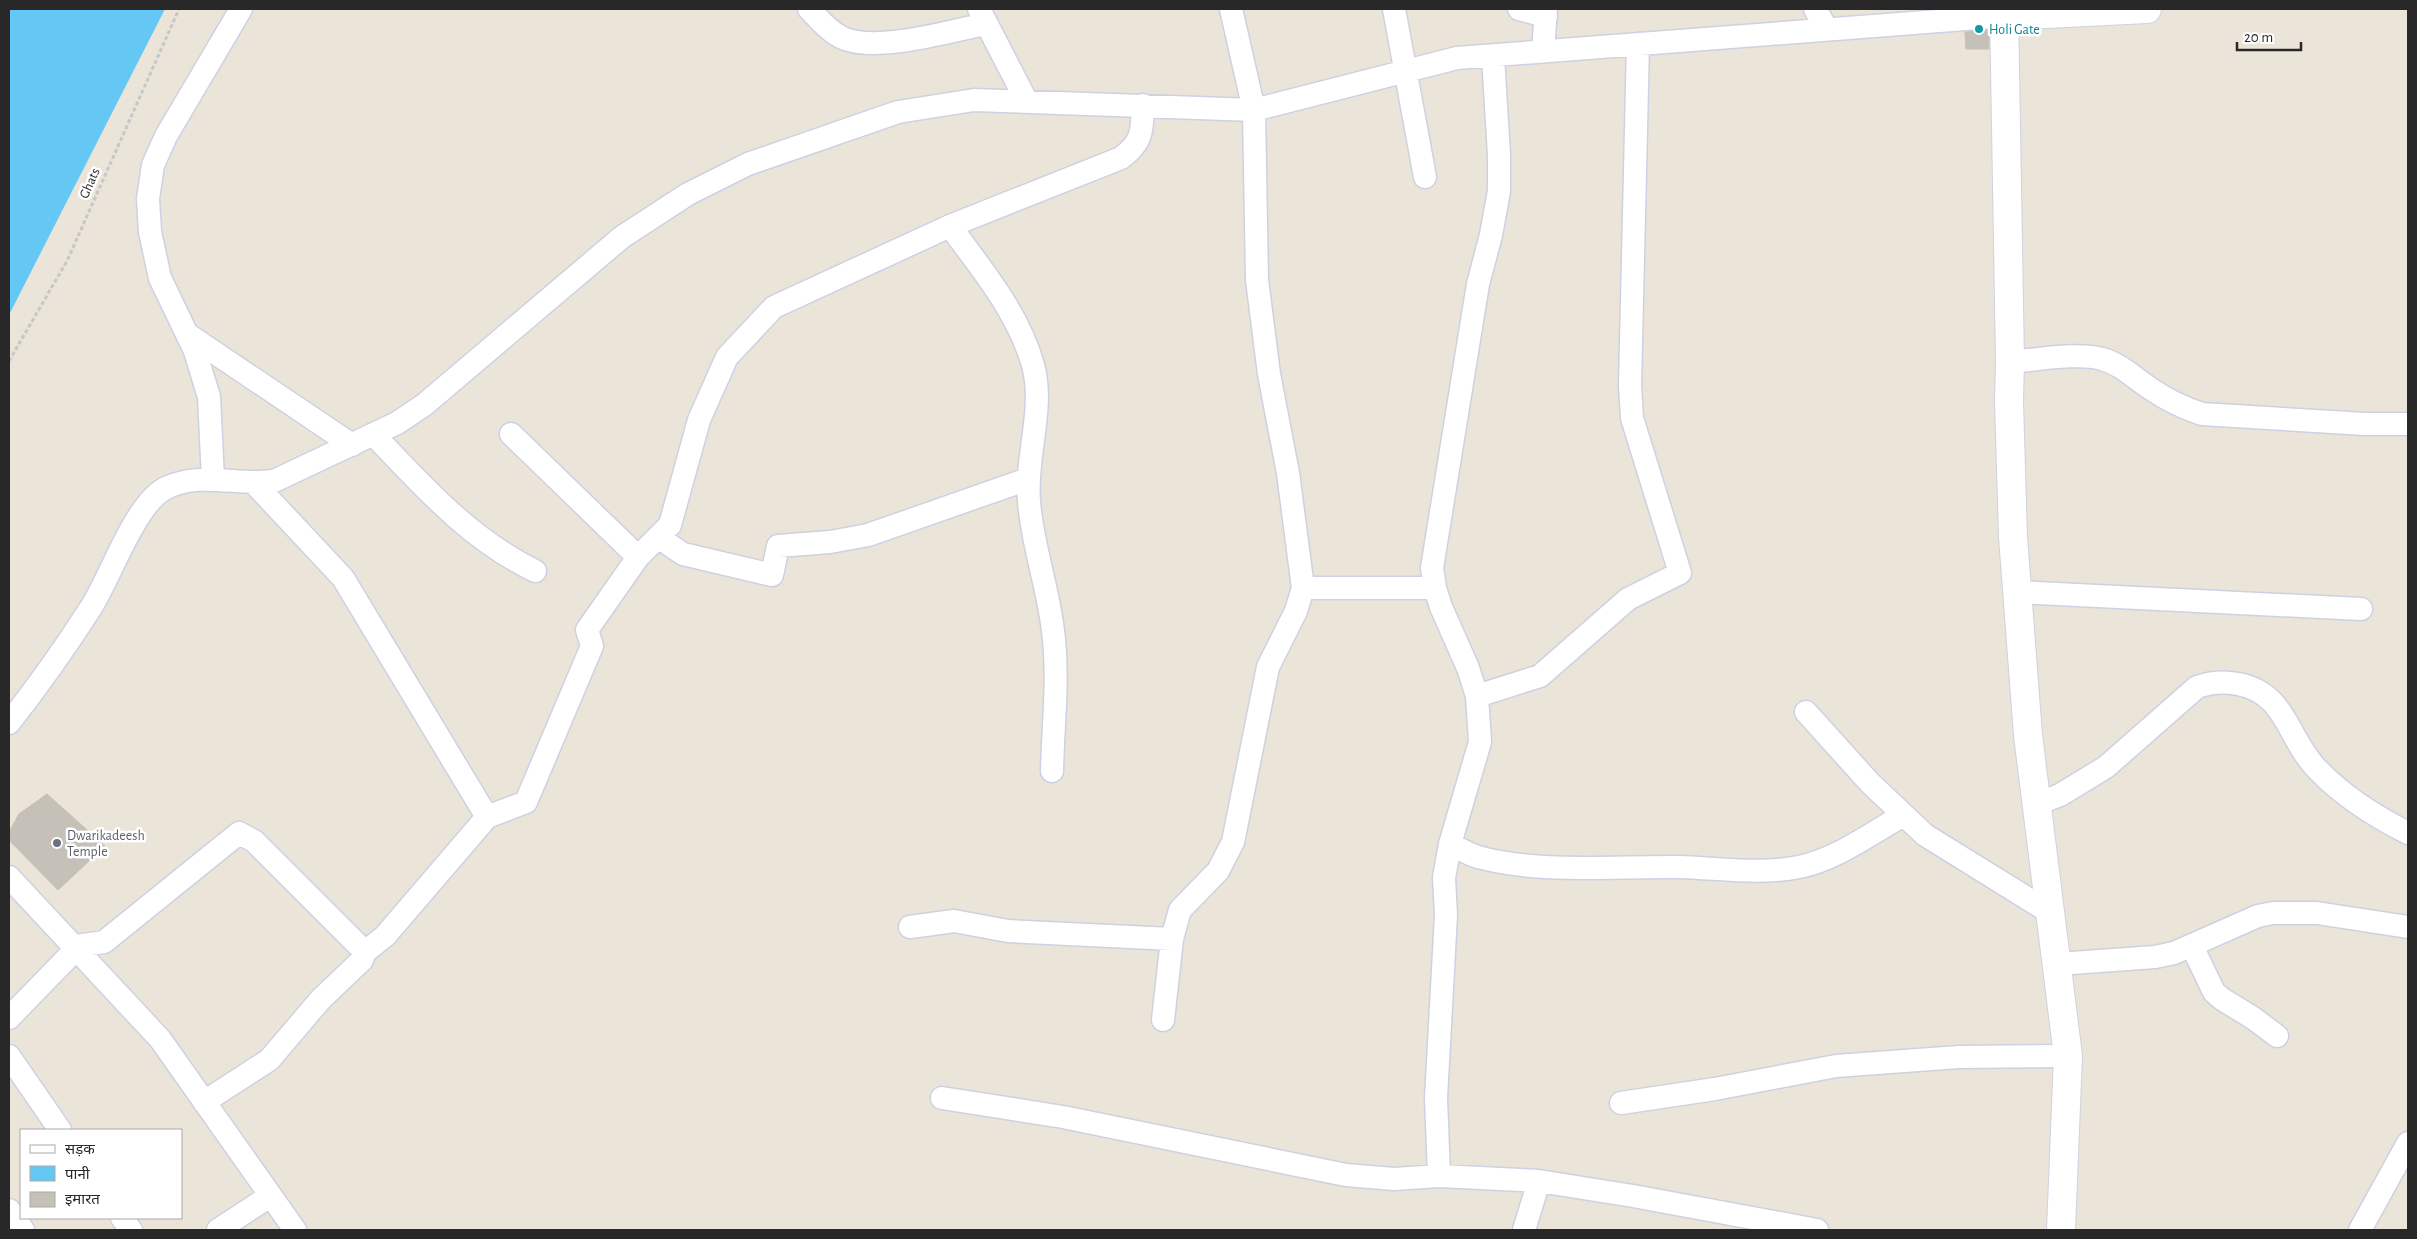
<svg xmlns="http://www.w3.org/2000/svg" width="2417" height="1239" font-family="'Alegreya Sans','Noto Sans Devanagari',sans-serif">
<style>
.water{fill:#65c8f4}
.building{fill:#c6c1b8;stroke:#c6c0b2}
.lines{fill:none;stroke-linecap:round;stroke-linejoin:round}
.street-casing{stroke:#ced1e2;stroke-width:25}
.secondary-casing{stroke:#ced1e2;stroke-width:30}
.path{stroke:#c7c7c7;stroke-width:3;stroke-dasharray:4 2.5;stroke-linecap:butt}
.street{stroke:#fff;stroke-width:22}
.secondary{stroke:#fff;stroke-width:28}
.culture-dot{fill:#0f9aa8;stroke:#fff;stroke-width:2}
.worship-dot{fill:#6b7280;stroke:#fff;stroke-width:2}
.labels{text-anchor:middle;stroke-width:5;stroke-linejoin:round;paint-order:stroke}
.culture-label{font-size:14px;fill:#0d838f;stroke:#fff;text-anchor:start}
.street-label{font-size:14px;fill:#282828;stroke:#fff}
.worship-label{font-size:14px;fill:#5b616d;stroke:#fff;text-anchor:start}
</style>
<rect width="100%" height="100%" fill="#ebe4d8"/>
<!-- water -->
<path class="water" d="M9 9H165L9 315Z"/>
<!-- building -->
<path class="building" d="M1989 30V49H1966L1965 32Z
M47 794 105 846 58 890 9 840V832L19 814Z"/>
<g class="lines">
<defs>
<path id="street" d="M809 9C819 19 830 33 845 39 880 52 949 31 986 24
M979 9 1027 102
M1394 9 1425 177
M1519 9 1546 16
M1815 9 1827 29
M1543 51 1546 9
M950 226C982 270 1018 312 1033 365 1045 409 1025 456 1029 501 1032 544 1048 587 1053 631 1059 676 1053 725 1052 771
M187 334 352 445
M2010 362C2036 360 2078 352 2102 359 2121 364 2135 379 2151 389 2167 400 2184 408 2202 414L2365 424H2408
M373 434C424 487 468 538 535 571
M511 434 638 557 670 525 699 420 727 357 774 307 950 226 1121 158C1143 142 1142 131 1143 105
M213 479 209 397 195 351 160 278 150 232 148 199 153 165 166 136 241 9
M255 484 343 578 487 817
M658 537 683 554 772 575 778 546 830 542 868 535 1028 479
M1303 588H1435
M2017 592 2361 609
M1477 696 1540 676 1628 599 1680 573 1632 418 1630 385 1638 44
M1806 712 1870 783 1925 835 2051 913
M9 723C38 686 65 648 90 609 110 579 135 503 166 488 201 471 238 486 274 481L397 423 424 405 622 237 688 194 748 164 898 112 974 100 1254 110 1457 58 2004 16
M2037 804 2060 795 2106 767 2197 687C2211 682 2223 681 2238 684 2287 693 2287 739 2318 770 2343 796 2376 817 2408 833
M1450 844C1459 848 1468 854 1478 857 1540 874 1614 866 1678 867 1719 868 1759 875 1799 867 1836 860 1871 833 1904 815
M9 877 160 1039 295 1230
M910 927 954 921 1008 931 1172 939
M2192 946 2214 992 2222 999 2253 1018 2277 1036
M2058 964 2155 957 2174 953 2258 916 2273 913H2317L2408 927
M9 1018 77 948 76 946 104 942 239 833 254 841 365 952
M1163 1020 1172 939 1180 910 1218 871 1233 842 1268 667 1296 611 1303 588 1288 473 1269 374 1257 280 1254 110 1231 9
M9 1056 60 1130
M942 1098 1063 1117 1346 1175 1394 1179 1439 1176 1539 1181 1633 1196 1817 1230
M204 1102 269 1060 321 999 362 960 365 952 385 936 487 817 526 802 592 646 587 630 638 557
M1621 1103 1715 1089 1836 1066 1959 1057 2068 1056
M1439 1176 1436 1098 1446 915 1444 878 1450 844 1480 742 1477 696 1468 668 1441 607 1435 588 1432 568 1478 284 1491 235 1499 191V155L1493 56
M9 1210 23 1230
M122 1218 131 1230
M218 1230 270 1196
M1524 1230 1539 1181
M2360 1230 2408 1143"/>
<path id="secondary" d="M2004 9 2010 362 2009 401 2013 537 2028 735 2068 1056 2061 1230
M2004 16 2147 9"/>
</defs>
<!-- street casing -->
<use href="#street" class="street-casing"/>
<!-- secondary casing -->
<use href="#secondary" class="secondary-casing"/>
<!-- path -->
<path class="path" d="M9 361 67 261 179 9"/>
<!-- street -->
<use href="#street" class="street"/>
<!-- secondary -->
<use href="#secondary" class="secondary"/>
</g>
<!-- markers -->
<circle class="culture-dot" cx="1979" cy="29" r="5"/>
<circle class="worship-dot" cx="57" cy="843" r="5"/>
<g class="labels">
<!-- culture labels -->
<g class="culture-label">
<text x="1989" y="34">Holi Gate</text>
</g>
<!-- street labels -->
<g class="street-label">
<text transform="translate(89 183) rotate(-66)" y="5">Ghats</text>
</g>
<!-- worship labels -->
<g class="worship-label">
<text x="67" y="840">Dwarikadeesh<tspan x="67" dy="16">Temple</tspan></text>
</g>
</g>
<!-- border -->
<rect width="2417" height="1239" fill="none" stroke="#282828" stroke-width="20"/>
<!-- legend -->
<rect x="20" y="1129" width="162" height="90" fill="#ffffff" stroke="#a9a9a9"/>
<rect x="30" y="1145" width="25" height="8" fill="#ffffff" stroke="#a9a9a9"/>
<text x="65" y="1154" font-size="15" fill="#282828">सड़क</text>
<rect x="30" y="1166" width="25" height="15" fill="#65c8f4" stroke="#a9a9a9"/>
<text x="65" y="1179" font-size="15" fill="#282828">पानी</text>
<rect x="30" y="1192" width="25" height="15" fill="#c6c1b8" stroke="#a9a9a9"/>
<text x="65" y="1204" font-size="15" fill="#282828">इमारत</text>
<!-- scale -->
<path d="M2237 42v8h64v-8" fill="none" stroke="#282828" stroke-width="2.5"/>
<text x="2244" y="42" font-size="15" fill="#282828" stroke="#ffffff" stroke-width="4" paint-order="stroke">20 m</text>
</svg>
